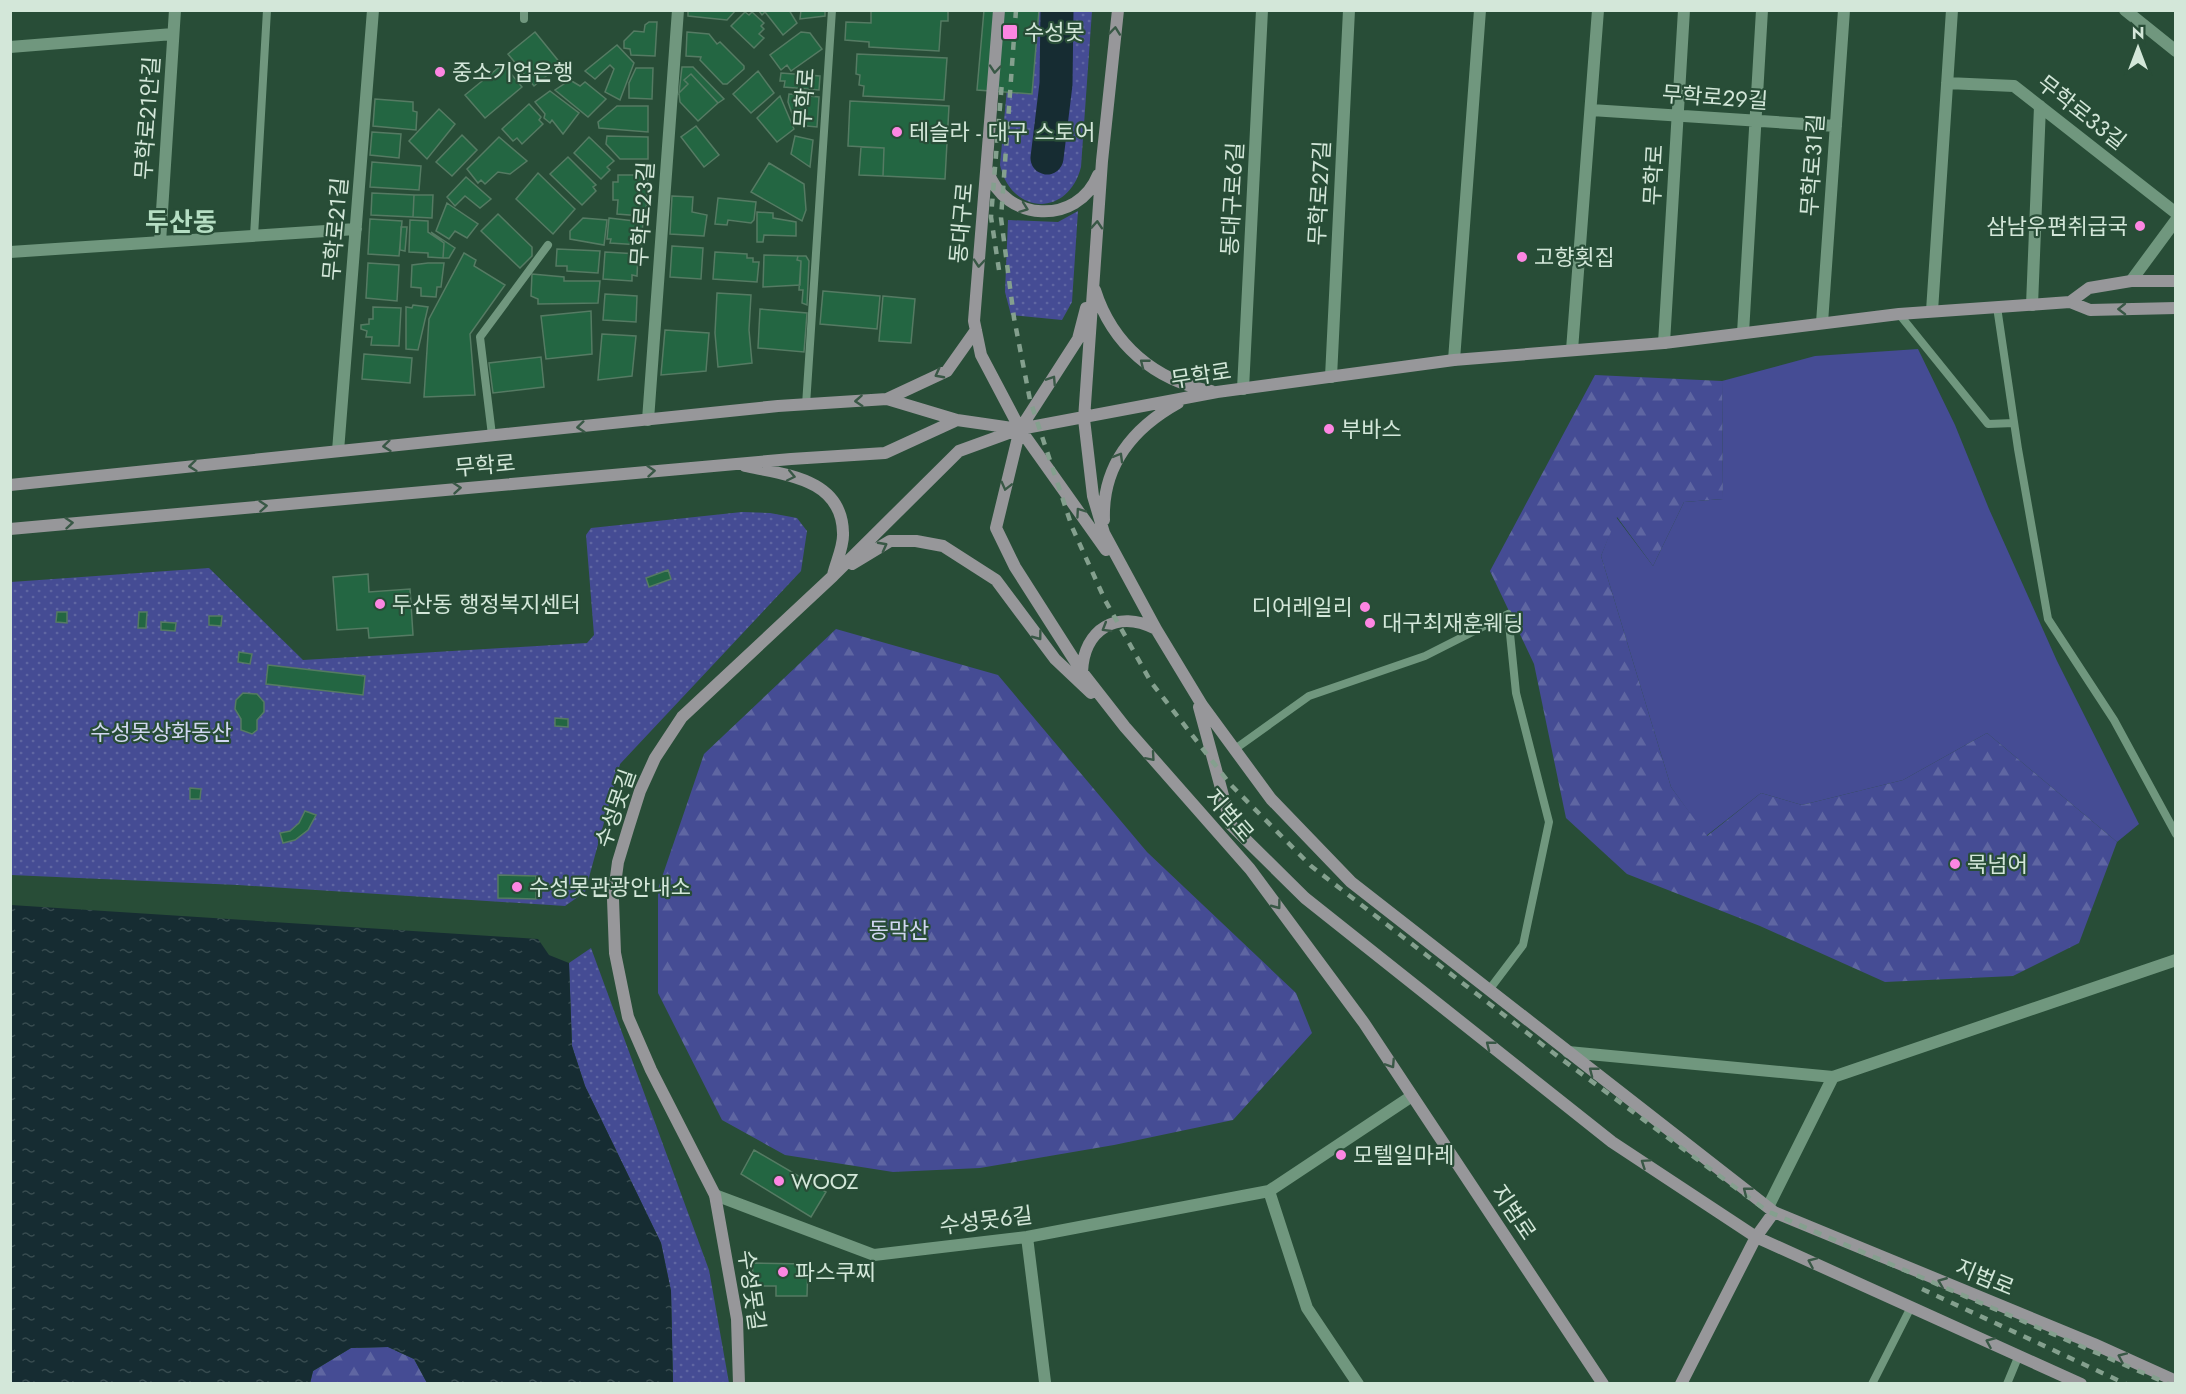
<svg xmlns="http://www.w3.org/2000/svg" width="2186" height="1394" font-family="Jost,'Noto Sans KR',sans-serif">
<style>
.grass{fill:#454c94}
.forest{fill:url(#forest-firs)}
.park{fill:url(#park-dots)}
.water{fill:url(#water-ripples)}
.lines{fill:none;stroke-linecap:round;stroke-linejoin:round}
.river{stroke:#162c32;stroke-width:33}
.building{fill:#236642;stroke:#557b63;stroke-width:1.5}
.lane{stroke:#70977e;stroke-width:8}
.street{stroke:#70977e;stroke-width:12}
.secondary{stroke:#97979a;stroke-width:12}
.rail{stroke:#84a08e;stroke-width:4.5;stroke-dasharray:8 8;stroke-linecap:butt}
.oneway{stroke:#395846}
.poi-dot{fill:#fd86e2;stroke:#284d37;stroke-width:2}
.labels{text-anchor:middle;stroke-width:4.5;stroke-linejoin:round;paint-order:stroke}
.poi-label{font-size:22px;fill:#d3e7d9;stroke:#284d37;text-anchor:start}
.street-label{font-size:22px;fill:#d3e7d9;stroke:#284d37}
.park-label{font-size:22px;fill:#d1d7f1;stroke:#284d37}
.quarter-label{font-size:26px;font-weight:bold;fill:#b5dec3;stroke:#284d37}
</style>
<defs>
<pattern id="forest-firs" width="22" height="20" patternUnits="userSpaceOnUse" patternTransform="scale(1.5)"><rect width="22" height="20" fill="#454c94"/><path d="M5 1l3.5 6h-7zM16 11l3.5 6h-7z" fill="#5f66a2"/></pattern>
<pattern id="park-dots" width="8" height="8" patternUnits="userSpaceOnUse" patternTransform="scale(1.5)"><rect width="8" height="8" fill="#454c94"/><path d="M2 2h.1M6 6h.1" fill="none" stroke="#5f66a2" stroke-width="1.8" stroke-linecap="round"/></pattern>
<pattern id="water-ripples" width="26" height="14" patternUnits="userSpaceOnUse" patternTransform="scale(1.5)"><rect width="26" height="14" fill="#162c32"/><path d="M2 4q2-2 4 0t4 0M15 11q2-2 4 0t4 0" fill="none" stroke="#374b4f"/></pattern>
</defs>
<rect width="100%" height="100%" fill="#284d37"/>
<!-- grass -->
<path class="grass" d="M1918 349 1955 425 1989 509 2057 661 2139 824 2117 842 1987 733 1903 780 1802 805 1761 793 1706 836 1671 787 1601 556 1616 517 1653 566 1684 502 1723 499 1722 381 1815 356Z"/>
<!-- forest -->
<path class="forest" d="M1595 375 1722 381 1723 499 1684 502 1653 566 1617 517 1601 556 1671 787 1707 836 1761 793 1802 805 1903 780 1987 733 2117 842 2079 943 2013 976 1885 982 1760 926 1627 874 1566 818 1534 664 1490 571Z
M836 629 998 675 1147 852 1296 993 1312 1033 1233 1120 1114 1145 980 1168 893 1172 785 1155 722 1120 658 993V889L704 754Z
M388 1347 414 1359 427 1383 310 1384 313 1371 351 1348Z"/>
<!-- park -->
<path class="park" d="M1014 11H1092L1081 167C1068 218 1011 215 1000 165Z
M1078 211 1072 302 1062 320 1011 315 1005 292 1008 220 1058 222Z
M742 512 770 513 797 518 807 531 801 571 620 764 585 892 565 906 238 885 11 875V582L209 568 303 660 587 643 594 635 586 535 591 528Z
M591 948 709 1270 729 1383H673L671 1291 661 1243 585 1086 572 1046 569 963Z"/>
<!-- water -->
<path class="water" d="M11 905 538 939 549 955 569 963 572 1046 585 1086 661 1243 671 1291 673 1383H427L414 1359 388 1347 351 1348 313 1371 310 1383H11Z"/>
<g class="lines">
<!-- river -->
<path class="river" d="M1047 158 1056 84 1057 10"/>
</g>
<!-- building -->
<path class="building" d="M688 10H736L727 20 688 16Z
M758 10H789L797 23 783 35 765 12 762 15Z
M801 10H825V16L800 19Z
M871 10H948V21H941L939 51 869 47V42L845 40 846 22 871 23Z
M984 10H1039L1032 94 977 90Z
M745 12 749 15 752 12 764 23 761 26 764 29 759 34 764 38 754 48 731 26Z
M649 22H657L655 56 631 55 630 49 624 48V41L634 31 644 32 645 25Z
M535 32 561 64 534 86 508 54Z
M687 32 709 34 717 44 720 42 744 66V69L727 84H723L700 60 701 57 686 56Z
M801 32 810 33 822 49 791 71 787 65 781 70 770 55Z
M617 45 634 63 620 100 605 92 614 69 610 65 595 79 585 71Z
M857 54 947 58 944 100 863 96 864 86 859 85 860 75 856 74Z
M503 64 522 87 485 118 465 95Z
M682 67H693L724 99 718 103 691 74 684 80 688 84 679 93Z
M636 68H653L652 99 629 98V83Z
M758 71 774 93 751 113 733 94Z
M781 73 820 76 819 90 784 87 785 81H780Z
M691 74 718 103 698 121 680 102 679 93 688 84 684 80Z
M570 80 580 86 585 82 606 99 588 117 555 90Z
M550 91 579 113 563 134 552 120 550 123 544 118 545 114 535 102Z
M789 94 819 97 817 127 796 125 788 102Z
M780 96 794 129 777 142 757 118Z
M375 99 413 102V111L417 112 416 130 373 126Z
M850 101 949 106 945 179 883 176 884 148 848 146Z
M529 104 541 117 539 120 543 124 522 144 517 138 513 141 502 129Z
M617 106H648V132L599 128 598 122Z
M439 109 455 124 427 159 409 141Z
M696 126 719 155 704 167 681 137Z
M372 132 401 134 399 158 370 155Z
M462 135 477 150 452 176 436 162Z
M607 136 648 137V159H620L606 144Z
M795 136 813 140 810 167 791 154Z
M499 137 527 161 510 174 498 172 485 184 481 180 478 183 467 169Z
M589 137 614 161 607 167 610 170 601 179 574 153Z
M861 147 884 148 883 176 859 175Z
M568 157 596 185 593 187 596 191 582 205 550 174Z
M372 162 421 166 419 190 370 187Z
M769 163 804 184 806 210 802 221 751 192Z
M538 173 575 209 553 234 516 199Z
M618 175H648L646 212 642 216 617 214 618 200H613V182H618Z
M466 177 491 199 480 208 465 196 455 206 447 197Z
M372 193 414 195 413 217 371 215Z
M414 195H433L432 218 413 217Z
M672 196 693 197 692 212 707 215 704 236 670 234Z
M718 198 756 202 754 220 751 223 728 220 727 225 715 224Z
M447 203 478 224 467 238 455 231 449 239 436 231Z
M757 212 773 213V218L796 222V236L764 235 763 242H757Z
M498 214 532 247V256L520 268 481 231Z
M583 218 607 220 604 245 570 239V231Z
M609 218 643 222 641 245 610 243 611 239H607Z
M370 219 402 221 399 256 368 254Z
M410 220 428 221V232L444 243 443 258 428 257V253L409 252Z
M401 227H407L405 251 400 250Z
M431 232 455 248 449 258H443L444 243Z
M672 246 703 248 701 279 670 277Z
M557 249 600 251 598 273 567 271V266H556Z
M605 252 638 254 637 276 632 275V281L603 279Z
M715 252 747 254V258H753V262H759L757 282 713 279Z
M464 253 476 260 474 266 505 285 470 334 475 395 424 397 429 319Z
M764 255 798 256 797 260 801 261 800 285 763 287Z
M798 256H806L809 261 807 305 802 303 803 290H799L801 261 797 260Z
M368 263 399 265 397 301 366 298Z
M428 263H444L441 287H437L436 297 421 296V288L411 287 412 265Z
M532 274 564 277V281H600L598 303 538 304V299L531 296Z
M823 291 880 296 877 329 820 324Z
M717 293 751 295 749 330 752 363 718 367 715 333Z
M605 294 637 296 636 322 603 320Z
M883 296 915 299 911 343 879 341Z
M413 305 428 307 418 350 406 349V307L412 308Z
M373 307 401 308 399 346 371 345 372 337H366L367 331 361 329V325L369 324V319H373Z
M760 309 807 313 804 352 758 348Z
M591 311 592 354 546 359 541 316Z
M665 330 709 333 706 371 661 375Z
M602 334 636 336 632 376 598 380Z
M364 354 412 358 410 383 362 379Z
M541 357 544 387 493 393 489 363Z
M668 570 671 579 649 587 646 578Z
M368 574 369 592 410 589 413 635 369 638 368 628 337 630 333 577Z
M57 612H67V623L56 622Z
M139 612H147L146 628H138Z
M209 616H222L221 626 209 625Z
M161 622 176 623 175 631 161 630Z
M239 652 252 654 250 664 238 662Z
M268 665 365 676 363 695 266 684Z
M243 693 257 694 264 702V712L257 720V730L252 734 241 730V719L235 709 236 700Z
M555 718 568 719V727L555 726Z
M190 788 201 789 200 799H190Z
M305 811 316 815 308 830 295 840 283 843 280 833 290 831 299 823Z
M498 875 536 876V899L498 898Z
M754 1150 826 1192 811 1217 741 1174Z
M753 1263 808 1264 807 1296H776V1286H752Z"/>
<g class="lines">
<!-- lane -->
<path class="lane" d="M524 19V10
M254 236 267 10
M1997 307 2018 449 2048 619 2114 720 2176 834
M1899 314 1988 424 2014 423
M806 405 832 10
M492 435 480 337 548 245
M1235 749 1309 696 1425 656 1508 614 1516 693 1549 822 1523 945 1489 990
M1872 1384 1911 1307
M2007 1384 2019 1355"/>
<!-- street -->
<path class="street" d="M2125 10 2176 51
M10 47 173 34
M1947 83 2014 86 2176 213
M1591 110 1836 126
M160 242 175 10
M10 252 356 229
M2131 281 2176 220
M2032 305 2040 106
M1932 311 1952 10
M1822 323 1844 10
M1743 333 1762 10
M1664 343 1684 10
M1572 350 1598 10
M1454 360 1480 10
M1331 377 1349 10
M1243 389 1262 10
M648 420 678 10
M338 451 373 10
M1568 1052 1833 1077
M715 1195 874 1255 1027 1237 1269 1191
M1768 1207 1833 1077 2176 960
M1027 1237 1045 1382
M1358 1384 1307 1308 1269 1191 1412 1096"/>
<!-- secondary -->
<path class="secondary" d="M999 10 974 321 981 355 1020 429 1106 550
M1118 10 1102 161 1084 419 1093 496 1104 533 1156 629 1202 705 1271 799 1351 882 1774 1212 2094 1344 2176 1381
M988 171C1004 222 1078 226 1098 175
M1095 290C1112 344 1155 381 1211 391
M2070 302 2089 288 2131 281H2176
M1086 308 1078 339 1020 429 996 528 1015 567 1082 672 1125 727 1250 869 1364 1023 1603 1384
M887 399 947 371 976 330
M745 466C787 475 842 479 843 533 844 546 836 562 833 575
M10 485 778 406 887 399 957 420 1020 429 1217 392 1454 360 1664 343 1899 314 2070 302 2090 310 2176 308
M1104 520C1102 466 1133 428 1178 403
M10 529 791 459 885 453 957 420
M852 564 890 541H916L943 546 996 580 1055 659 1091 693
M1082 672C1084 629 1117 609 1156 629
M1199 707 1231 825 1305 898 1612 1142 1756 1237 2081 1384
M739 1384 737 1319 715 1195 651 1070 628 1017 615 953 613 899 618 862 628 829 640 791 655 758 682 717 833 576 959 451 1017 430
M1681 1384 1756 1237 1774 1212"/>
<!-- rail -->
<path class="rail" d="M1016 10 1001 218 1014 318 1030 400 1072 527 1105 600 1151 682 1230 784 1311 866 1548 1049 1767 1211 2169 1384
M999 270 991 217 1002 82
M1922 1289 2126 1384"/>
</g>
<!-- one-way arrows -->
<defs><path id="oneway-chevron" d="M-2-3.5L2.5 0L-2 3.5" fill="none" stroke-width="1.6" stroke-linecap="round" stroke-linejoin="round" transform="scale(1.5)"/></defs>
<g class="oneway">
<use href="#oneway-chevron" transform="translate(1115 31) rotate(-84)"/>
<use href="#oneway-chevron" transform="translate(995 69) rotate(95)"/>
<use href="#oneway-chevron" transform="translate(1024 208) rotate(20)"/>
<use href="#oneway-chevron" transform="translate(1097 225) rotate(-86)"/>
<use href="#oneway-chevron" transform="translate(979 263) rotate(95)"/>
<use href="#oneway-chevron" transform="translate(2122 309) rotate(179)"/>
<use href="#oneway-chevron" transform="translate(1144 363) rotate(-142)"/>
<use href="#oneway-chevron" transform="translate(939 374) rotate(152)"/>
<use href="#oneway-chevron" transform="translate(1052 380) rotate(-57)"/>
<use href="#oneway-chevron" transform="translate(859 401) rotate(176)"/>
<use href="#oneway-chevron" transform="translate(581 427) rotate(174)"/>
<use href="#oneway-chevron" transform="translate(387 446) rotate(174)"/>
<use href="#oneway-chevron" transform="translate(1119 457) rotate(-60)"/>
<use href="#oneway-chevron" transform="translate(193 466) rotate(174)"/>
<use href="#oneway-chevron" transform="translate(651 471) rotate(-5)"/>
<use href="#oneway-chevron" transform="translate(791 476) rotate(12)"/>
<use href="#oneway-chevron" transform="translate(1006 486) rotate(104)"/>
<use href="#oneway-chevron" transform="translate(457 488) rotate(-5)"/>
<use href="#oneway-chevron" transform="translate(263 506) rotate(-5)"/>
<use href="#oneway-chevron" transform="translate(1080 512) rotate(-125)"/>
<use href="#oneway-chevron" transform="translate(69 523) rotate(-5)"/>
<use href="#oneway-chevron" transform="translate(883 546) rotate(-28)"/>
<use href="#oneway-chevron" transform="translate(1106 628) rotate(149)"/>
<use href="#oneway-chevron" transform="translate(1038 636) rotate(53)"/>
<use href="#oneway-chevron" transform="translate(1151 757) rotate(49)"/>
<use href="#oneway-chevron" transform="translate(1277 905) rotate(53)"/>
<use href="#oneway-chevron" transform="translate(1490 1045) rotate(-142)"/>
<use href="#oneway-chevron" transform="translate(1391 1064) rotate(57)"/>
<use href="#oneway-chevron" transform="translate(1593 1071) rotate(-142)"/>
<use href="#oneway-chevron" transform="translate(1645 1163) rotate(-146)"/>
<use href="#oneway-chevron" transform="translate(1747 1191) rotate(-142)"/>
<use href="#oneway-chevron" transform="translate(1812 1262) rotate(-156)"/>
<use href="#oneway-chevron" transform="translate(1942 1282) rotate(-158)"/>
<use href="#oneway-chevron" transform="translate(1990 1342) rotate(-156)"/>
<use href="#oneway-chevron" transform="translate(2122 1357) rotate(-156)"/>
</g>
<!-- markers -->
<g class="poi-dot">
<rect x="1002" y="24" width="16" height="16" rx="3"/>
<circle cx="440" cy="72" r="6"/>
<circle cx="897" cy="132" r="6"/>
<circle cx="2140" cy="226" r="6"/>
<circle cx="1522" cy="257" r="6"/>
<circle cx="1329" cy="429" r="6"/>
<circle cx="380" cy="604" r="6"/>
<circle cx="1365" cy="607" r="6"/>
<circle cx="1370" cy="623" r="6"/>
<circle cx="1955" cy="864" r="6"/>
<circle cx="517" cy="887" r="6"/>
<circle cx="1341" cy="1155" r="6"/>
<circle cx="779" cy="1181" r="6"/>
<circle cx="783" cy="1272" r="6"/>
</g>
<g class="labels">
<!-- poi labels -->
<g class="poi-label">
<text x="1024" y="40">수성못</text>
<text x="452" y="80">중소기업은행</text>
<text x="909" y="140">테슬라 - 대구 스토어</text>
<text x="2128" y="234" text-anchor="end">삼남우편취급국</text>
<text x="1534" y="265">고향횟집</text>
<text x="1341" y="437">부바스</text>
<text x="392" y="612">두산동 행정복지센터</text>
<text x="1353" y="615" text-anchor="end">디어레일리</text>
<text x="1382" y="631">대구최재훈웨딩</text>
<text x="1967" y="872">묵넘어</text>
<text x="529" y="895">수성못관광안내소</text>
<text x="1353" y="1163">모텔일마레</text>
<text x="791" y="1189">WOOZ</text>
<text x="795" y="1280">파스쿠찌</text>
</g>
<!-- street labels -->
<g class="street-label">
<text transform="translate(1715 97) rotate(4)" y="8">무학로29길</text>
<text transform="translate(804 98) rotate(-86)" y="8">무학로</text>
<text transform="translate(2082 112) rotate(38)" y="8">무학로33길</text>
<text transform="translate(147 118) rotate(-86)" y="8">무학로21안길</text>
<text transform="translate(1812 165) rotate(-86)" y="8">무학로31길</text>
<text transform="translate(1653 175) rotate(-87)" y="8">무학로</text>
<text transform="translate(1319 193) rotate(-87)" y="8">무학로27길</text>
<text transform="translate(1232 199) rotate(-87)" y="8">동대구로6길</text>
<text transform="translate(642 214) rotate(-86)" y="8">무학로23길</text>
<text transform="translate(961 223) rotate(-85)" y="8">동대구로</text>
<text transform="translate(335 229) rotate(-85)" y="8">무학로21길</text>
<text transform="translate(1201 375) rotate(-9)" y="8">무학로</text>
<text transform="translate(485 465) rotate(-5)" y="8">무학로</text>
<text transform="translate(615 808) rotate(-71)" y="8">수성못길</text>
<text transform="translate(1230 815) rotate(49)" y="8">지범로</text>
<text transform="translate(1514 1212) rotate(56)" y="8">지범로</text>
<text transform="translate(986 1220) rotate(-7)" y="8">수성못6길</text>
<text transform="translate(1985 1277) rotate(22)" y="8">지범로</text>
<text transform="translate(752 1290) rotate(82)" y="8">수성못길</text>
</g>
<!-- park labels -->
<g class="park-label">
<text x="161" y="740">수성못상화동산</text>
<text x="899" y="938">동막산</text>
</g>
<!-- quarter labels -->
<g class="quarter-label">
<text x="181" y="231">두산동</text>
</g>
</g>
<!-- border -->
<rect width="2186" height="1394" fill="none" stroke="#d3e7d9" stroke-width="24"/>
<!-- north arrow -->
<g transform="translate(2138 48)" stroke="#284d37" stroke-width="4.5" paint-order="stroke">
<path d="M0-4.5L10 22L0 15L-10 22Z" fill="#d3e7d9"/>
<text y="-9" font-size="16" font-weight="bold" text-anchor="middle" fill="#d3e7d9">N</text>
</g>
</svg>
